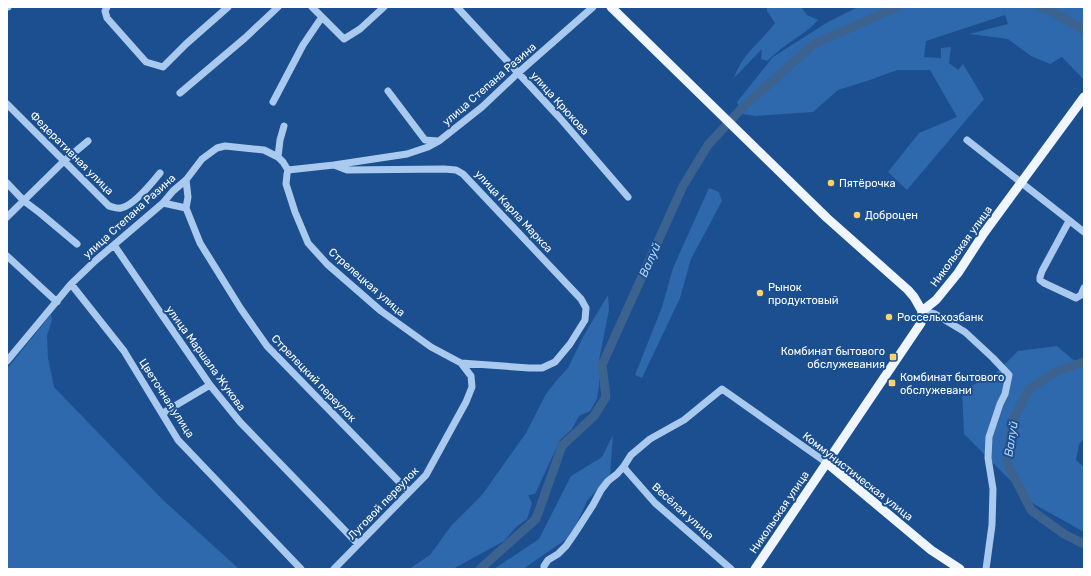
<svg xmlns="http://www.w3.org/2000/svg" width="1091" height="576" font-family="Rubik,sans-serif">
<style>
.green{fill:#2e69ad}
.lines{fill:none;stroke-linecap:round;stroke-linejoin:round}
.river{stroke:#3c6290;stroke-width:9}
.minor{stroke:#a9c9ee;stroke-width:7}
.major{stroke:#f0f6ff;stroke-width:9}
.poi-dot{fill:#ffd166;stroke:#1b4f8f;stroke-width:1.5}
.labels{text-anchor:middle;stroke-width:4;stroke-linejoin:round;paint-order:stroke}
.street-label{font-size:11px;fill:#fff;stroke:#1b4f8f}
.poi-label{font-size:11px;fill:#fff;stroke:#1b4f8f;text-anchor:start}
.water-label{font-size:12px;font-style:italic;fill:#b5d3f5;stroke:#1b4f8f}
</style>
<rect width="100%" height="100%" fill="#1b4f8f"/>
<!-- green -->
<path class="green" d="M767 7H801L807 15 818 20 809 29 782 48 767 61 761 59 762 49 734 78C741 55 761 42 775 23L767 11Z
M858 7H1084V80L1062 57 1050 64 1031 56 1008 39 969 34 1008 24 1005 15 926 41 924 57 941 58V48L951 47 949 63 958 70 963 64 984 99 907 190 888 172 919 133 957 117 930 70H897L870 80 838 90 813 112 755 116 742 114 737 102 773 57 828 22Z
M709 188 719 192 722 201 691 259 680 298 642 378 635 375 662 307 673 268Z
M608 295 609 310 599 360V386L597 399 590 411 579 416 572 429 560 440 535 494 528 495 532 503 527 519 516 527 504 541 453 569H409L430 555 451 526 482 495 526 433 546 394 556 381 568 368 584 335Z
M51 314 52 320 47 336 48 358 54 387 163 500 239 569H7V369Z
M1057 346 1084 369V439L1079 444 1076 460 1084 467V532L1034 504 964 434 962 390 993 376 1018 351Z
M613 435 610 475 587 501 571 536 523 569H494L539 539 571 476 602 457Z"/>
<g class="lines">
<!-- river -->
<path class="river" d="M1040 7 1053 12 1084 30
M1084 362 1057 371 1029 389 1012 422 1007 463 1031 510 1064 534 1084 544
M480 569 536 519 562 446 594 416 606 397 602 365 683 186 708 145 743 107 814 44 897 7"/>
<!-- minor -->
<path class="minor" d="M7 7H8
M107 7 105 11 107 18 146 62 163 67 186 44 228 7
M312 7 344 39 360 29 384 7
M457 7 559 117 628 197
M388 91 425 140 438 141
M180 93 245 38 278 7
M273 102 303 45 322 17
M7 104 109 206C113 207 117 209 121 208 133 206 152 183 160 173
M967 140 1084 232
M278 157 280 140 284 126
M288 170 287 174 286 184 295 212 308 243 327 264 381 311 431 347 461 363 529 368H542L555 362 570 344 585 320 586 308 581 299 463 174 456 170 444 169 347 170 334 165
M186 180 188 197 186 208 200 243 241 309 267 346 409 492
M7 183 24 201 40 213 77 244
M163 203 186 208
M7 217 64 161 88 141
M1069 221 1042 271 1040 277V280L1044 283 1076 298 1081 295 1084 288
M114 245 210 385 240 422 358 544
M7 256 57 302
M71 284 124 351 178 440 301 569
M922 311 935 314 965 332 993 358 1009 375 1005 394 1000 404 989 437 988 458 993 489 992 525 986 569
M7 361 71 284 95 261 163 203 173 191 186 180 202 159 217 148 225 146 264 150 278 157 283 162 288 170 334 165 407 154 428 147 439 141 482 107 518 73 593 7
M163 413 210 385
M624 466 626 470 655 503 731 569
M334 569 426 475 466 402 472 387 471 376 461 363
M544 569V566L548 560 558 554 566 546 575 533 593 505 601 490 608 481 617 474 624 466 631 455 650 439 684 420 722 389 827 463"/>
<!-- major -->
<path class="major" d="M611 7 827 218 908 290 914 297 922 311
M827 463 931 550 960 569
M755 569 921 323 922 311 936 300 958 273 984 233 1084 97"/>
</g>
<!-- markers -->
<g class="poi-dot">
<circle cx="831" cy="183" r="4"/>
<circle cx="857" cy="215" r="4"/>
<circle cx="760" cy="293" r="4"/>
<circle cx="889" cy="317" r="4"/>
<rect x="889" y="353" width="8" height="8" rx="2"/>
<rect x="888" y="379" width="8" height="8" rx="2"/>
</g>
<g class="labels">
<!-- street labels -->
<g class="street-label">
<text transform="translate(489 84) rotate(-41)" y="4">улица Степана Разина</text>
<text transform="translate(560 103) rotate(48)" y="4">улица Крюкова</text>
<text transform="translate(72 153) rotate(45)" y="4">Федеративная улица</text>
<text transform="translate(514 211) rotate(47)" y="4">улица Карла Маркса</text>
<text transform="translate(129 216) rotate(-42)" y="4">улица Степана Разина</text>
<text transform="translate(961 246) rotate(-54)" y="4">Никольская улица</text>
<text transform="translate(367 282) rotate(41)" y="4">Стрелецкая улица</text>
<text transform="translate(206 358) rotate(54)" y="4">улица Маршала Жукова</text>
<text transform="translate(314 378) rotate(46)" y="4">Стрелецкий переулок</text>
<text transform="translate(167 398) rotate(57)" y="4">Цветочная улица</text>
<text transform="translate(858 476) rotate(38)" y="4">Коммунистическая улица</text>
<text transform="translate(383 503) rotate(-46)" y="4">Луговой переулок</text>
<text transform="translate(683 511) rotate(42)" y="4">Весёлая улица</text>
<text transform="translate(779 512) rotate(-56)" y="4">Никольская улица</text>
</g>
<!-- poi labels -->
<g class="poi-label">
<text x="839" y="187">Пятёрочка</text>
<text x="865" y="219">Доброцен</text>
<text x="768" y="291">Рынок<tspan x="768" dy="13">продуктовый</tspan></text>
<text x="897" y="321">Россельхозбанк</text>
<text x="885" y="355" text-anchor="end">Комбинат бытового<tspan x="885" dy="13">обслужевания</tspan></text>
<text x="900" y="381">Комбинат бытового<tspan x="900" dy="13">обслужевани</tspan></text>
</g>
<!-- water labels -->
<g class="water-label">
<text transform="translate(650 260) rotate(-66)" y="4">Валуй</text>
<text transform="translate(1011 439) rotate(-81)" y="4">Валуй</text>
</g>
</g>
<!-- border -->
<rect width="1091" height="576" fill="none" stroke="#ffffff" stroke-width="16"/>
</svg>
